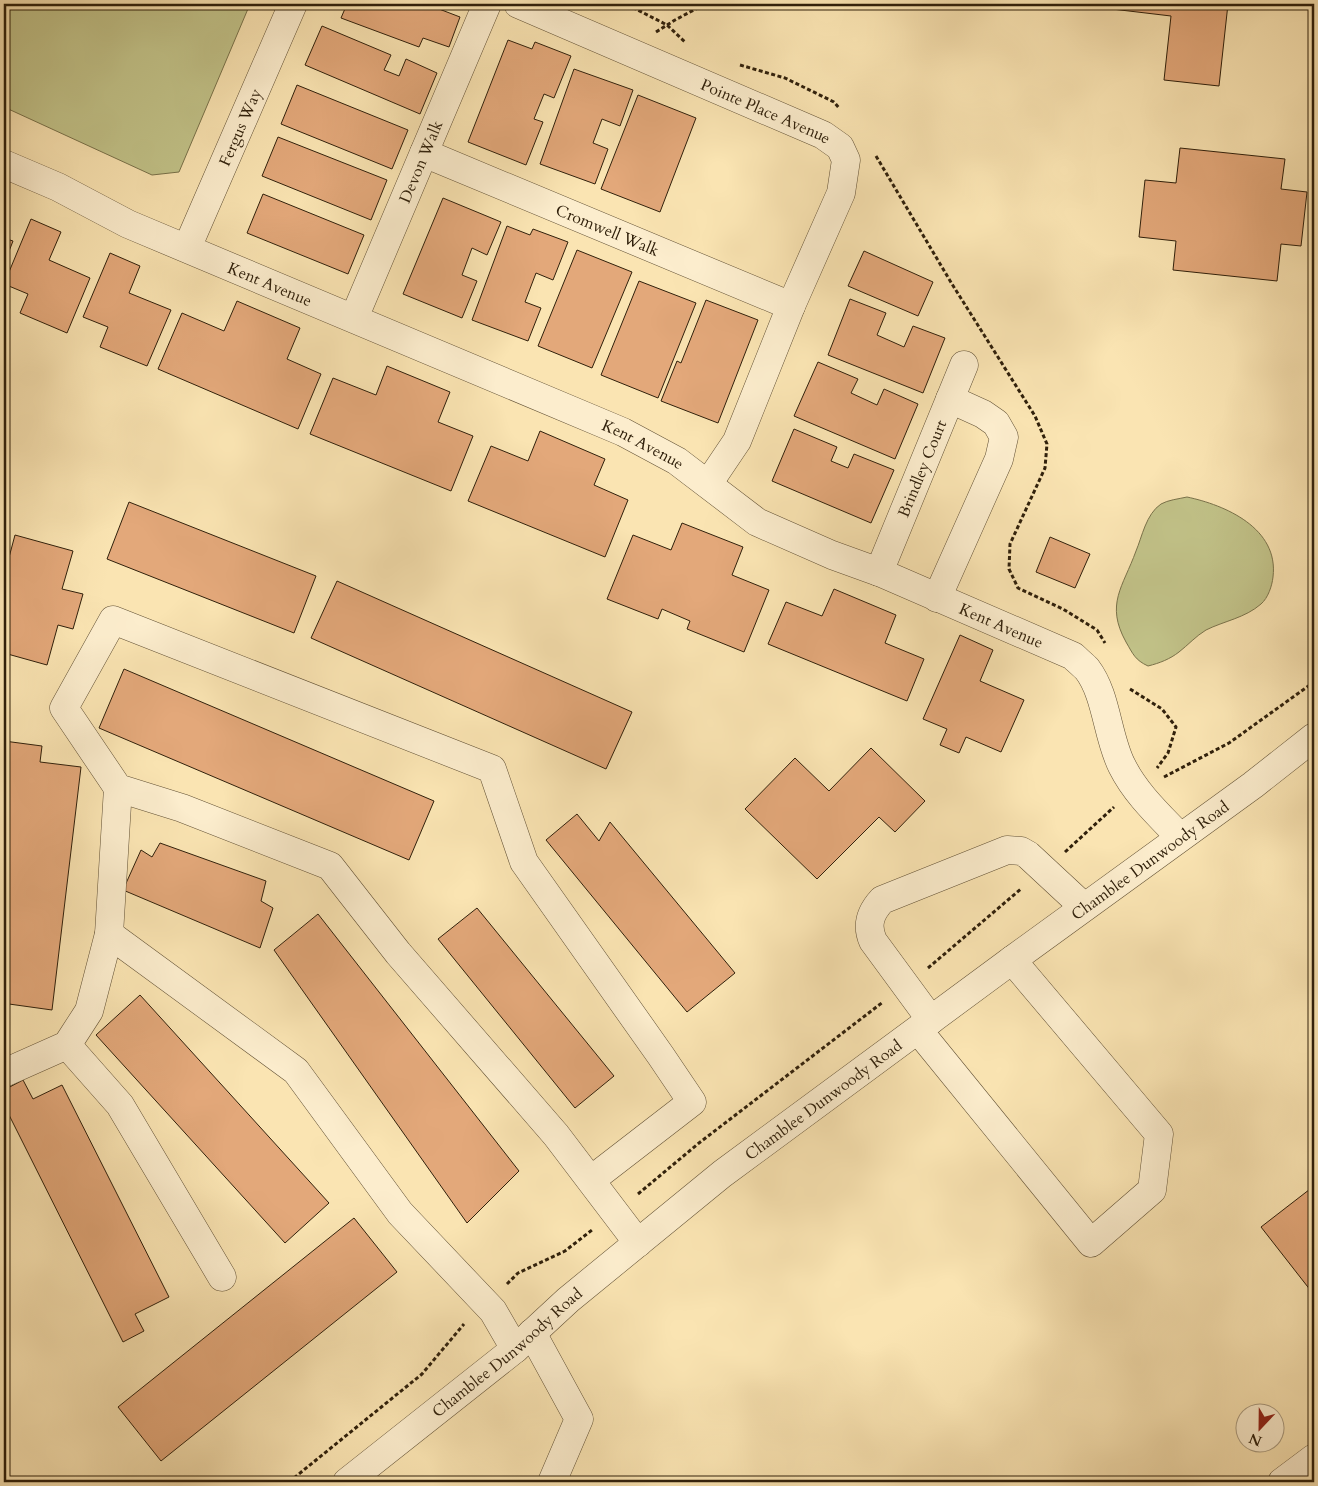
<svg xmlns="http://www.w3.org/2000/svg" width="1318" height="1486" font-family="Cardo,serif">
<style>
.green{fill:#c2c389;stroke:#79724a}
.building{fill:#e3a87a;stroke:#30200b}
.lines{fill:none;stroke-linecap:round;stroke-linejoin:round}
.minor-casing{stroke:#625135;stroke-width:29}
.path{stroke:#30200b;stroke-width:3;stroke-dasharray:4 2.5;stroke-linecap:butt}
.minor{stroke:#fcedcd;stroke-width:28}
.labels{text-anchor:middle;stroke-width:4;stroke-linejoin:round;paint-order:stroke}
.street-label{font-size:16px;fill:#30200b;stroke:#fcedcd}
</style>
<rect width="100%" height="100%" fill="#fae4b2"/>
<filter id="stains"><feTurbulence type="fractalNoise" baseFrequency=".004" numOctaves="4"/><feColorMatrix values="0 0 0 0 .2 0 0 0 0 .09 0 0 0 0 .02 0 0 0 .5 -.17"/></filter>
<radialGradient id="worn" r=".72"><stop offset=".6" stop-color="#630" stop-opacity="0"/><stop offset="1" stop-color="#630" stop-opacity=".3"/></radialGradient>
<!-- green -->
<path class="green" d="M4 4H250L179 172 152 175 4 107Z
M1187 497C1225 505 1279 528 1273 577 1272 586 1268 598 1261 604 1245 618 1224 621 1206 630 1196 636 1188 645 1179 652 1170 659 1160 663 1148 666 1135 660 1133 654 1126 642 1105 604 1123 587 1136 551 1142 537 1146 514 1161 504 1168 500 1178 499 1187 497Z"/>
<!-- building -->
<path class="building" d="M347 4H426L460 17 449 47 423 38 419 47 341 18Z
M1113 4H1228L1219 86 1164 80 1171 16 1112 9Z
M322 26 391 55 384 70 399 76 406 59 437 73 420 114 305 65Z
M508 40 532 49 535 42 571 56 554 98 544 94 534 119 543 122 526 165 468 142Z
M574 69 633 90 620 126 602 119 593 143 608 149 595 184 540 164Z
M297 85 408 130 392 169 281 124Z
M638 95 696 118 660 212 601 189Z
M278 137 387 180 371 220 262 176Z
M1180 148 1285 159 1281 189 1307 192 1301 246 1281 244 1277 281 1173 270 1176 241 1139 237 1145 180 1176 183Z
M263 194 364 235 348 274 247 233Z
M443 198 501 222 487 255 472 248 462 275 477 281 462 318 403 294Z
M31 219 61 232 49 260 90 278 67 333 20 313 28 294 4 284Z
M507 226 530 235 533 229 568 242 553 280 536 273 525 302 541 308 528 341 472 320Z
M4 238 13 241 4 264Z
M577 250 632 272 592 368 538 346Z
M864 251 933 282 918 316 848 286Z
M110 253 140 266 129 293 171 310 147 366 100 347 108 327 83 317Z
M639 281 696 303 658 398 601 375Z
M850 299 886 313 877 335 904 347 913 326 945 338 923 393 828 355Z
M706 300 758 320 718 423 661 401 677 361 681 363Z
M237 301 300 328 287 359 321 374 298 429 158 369 182 313 224 331Z
M818 362 858 379 851 393 877 405 884 389 918 404 895 459 794 416Z
M387 366 450 392 438 422 473 436 451 491 310 434 333 378 376 395Z
M794 429 837 447 831 461 848 468 854 454 894 470 871 523 772 481Z
M540 431 605 459 594 485 628 500 605 557 468 501 491 446 528 461Z
M129 502 316 576 294 633 107 559Z
M682 523 743 547 732 575 769 590 744 652 687 629 690 621 662 609 658 619 607 599 633 535 671 550Z
M15 535 73 551 62 589 83 594 73 629 58 625 47 665 4 653V576Z
M1050 537 1090 554 1075 588 1036 572Z
M337 581 632 712 606 769 311 638Z
M834 589 896 615 885 643 924 659 907 701 768 644 786 602 822 616Z
M960 635 993 650 980 681 1024 700 1001 752 966 737 959 753 940 745 947 729 923 719Z
M124 669 434 801 409 860 99 728Z
M4 741 42 746 40 762 81 767 52 1010 9 1004 7 1023 4 1022Z
M871 748 925 801 895 832 879 817 817 879 745 809 795 758 829 791Z
M577 814 599 841 610 822 735 973 687 1012 546 840Z
M160 843 266 881 261 901 273 908 260 948 123 890 141 850 152 857Z
M477 908 614 1076 575 1108 438 939Z
M318 914 519 1171 467 1223 274 950Z
M140 995 329 1203 285 1243 96 1035Z
M23 1080 33 1099 62 1085 169 1297 135 1314 144 1331 123 1342 4 1105V1090Z
M1314 1186V1288L1311 1291 1261 1227Z
M354 1218 397 1272 161 1461 118 1407Z"/>
<g class="lines">
<defs>
<g id="minor">
<path id="s1" d="M518 4 823 135 840 147 846 160 841 193 791 306 737 441 708 484"/>
<path id="s2" d="M424 153 791 306"/>
<path id="s3" d="M4 164 58 187 128 224 623 432 677 461 757 522 832 555 879 572 1073 656C1077 660 1083 665 1087 669 1107 695 1107 737 1122 766 1136 794 1159 815 1180 837"/>
<path id="s4" d="M187 248 293 4"/>
<path id="s5" d="M354 318 487 4"/>
<path id="s6" d="M879 572 964 365"/>
<path d="M937 598 999 459 1004 437 996 423 983 414 950 399"/>
<path d="M109 934 118 788"/>
<path d="M931 1020 873 941C866 925 870 913 882 900L1007 850 1021 851 1028 855 1084 907"/>
<path d="M918 1030 1091 1243 1152 1190 1159 1134 1012 960"/>
<path d="M67 1045 120 1105 222 1277"/>
<path d="M4 1073 67 1045 89 1011 109 934 296 1071 400 1213 493 1311 515 1349"/>
<path d="M591 1180 692 1102 661 1056 524 862 492 769 113 620 64 708 118 788 182 808 330 866 398 953 556 1135 638 1243"/>
<path d="M532 1333 579 1419 552 1482"/>
<path id="s7" d="M347 1482 515 1349 568 1300 722 1174 1012 960 1253 785 1314 737"/>
<path d="M1282 1482 1314 1458"/>
</g>
</defs>
<!-- minor casing -->
<use href="#minor" class="minor-casing"/>
<!-- path -->
<path class="path" d="M607 4 630 6 667 25 686 43
M656 32 675 20 705 4
M740 65 785 78 834 102 839 108
M876 156 952 284 1035 416 1047 444 1045 468 1010 544 1009 569 1018 588 1063 609 1097 630 1105 643
M1130 689 1162 709 1176 727 1168 753 1157 768
M1164 777 1229 743 1314 682
M1065 852 1114 807
M928 968 1022 888
M638 1194 699 1143 883 1002
M507 1284 518 1273 565 1251 592 1230
M289 1482 422 1374 464 1324"/>
<!-- minor -->
<use href="#minor" class="minor"/>
</g>
<g class="labels">
<!-- street labels -->
<g class="street-label">
<text dy="6" stroke="none"><textPath href="#s1" startOffset="270">Pointe Place Avenue</textPath></text>
<text dy="6" stroke="none"><textPath href="#s4" startOffset="132">Fergus Way</textPath></text>
<text dy="6" stroke="none"><textPath href="#s5" startOffset="170">Devon Walk</textPath></text>
<text dy="6" stroke="none"><textPath href="#s2" startOffset="199">Cromwell Walk</textPath></text>
<text dy="6" stroke="none"><textPath href="#s3" startOffset="292">Kent Avenue</textPath></text>
<text dy="6" stroke="none"><textPath href="#s3" startOffset="698">Kent Avenue</textPath></text>
<text dy="6" stroke="none"><textPath href="#s6" startOffset="112">Brindley Court</textPath></text>
<text dy="6" stroke="none"><textPath href="#s3" startOffset="1102">Kent Avenue</textPath></text>
<text dy="6" stroke="none"><textPath href="#s7" startOffset="1016">Chamblee Dunwoody Road</textPath></text>
<text dy="6" stroke="none"><textPath href="#s7" startOffset="611">Chamblee Dunwoody Road</textPath></text>
<text dy="6" stroke="none"><textPath href="#s7" startOffset="206">Chamblee Dunwoody Road</textPath></text>
</g>
</g>
<!-- margin -->
<rect width="1318" height="1486" fill="none" stroke="#fae4b2" stroke-width="20"/>
<rect x="5" y="5" width="1308" height="1476" fill="none" stroke="#30200b" stroke-width="2.5"/>
<rect x="10" y="10" width="1298" height="1466" fill="none" stroke="#30200b"/>
<!-- north arrow -->
<g transform="translate(1260 1428) rotate(202)"><circle r="24" fill="#fcedcd" stroke="#aa9b7f"/>
<path d="M0-4L9 19L0 12L-9 19Z" fill="#8f2418"/>
<text y="-8" font-size="14" font-weight="bold" text-anchor="middle" fill="#30200b">N</text>
</g>
<rect width="100%" height="100%" filter="url(#stains)"/>
<rect width="100%" height="100%" fill="url(#worn)"/>
</svg>
